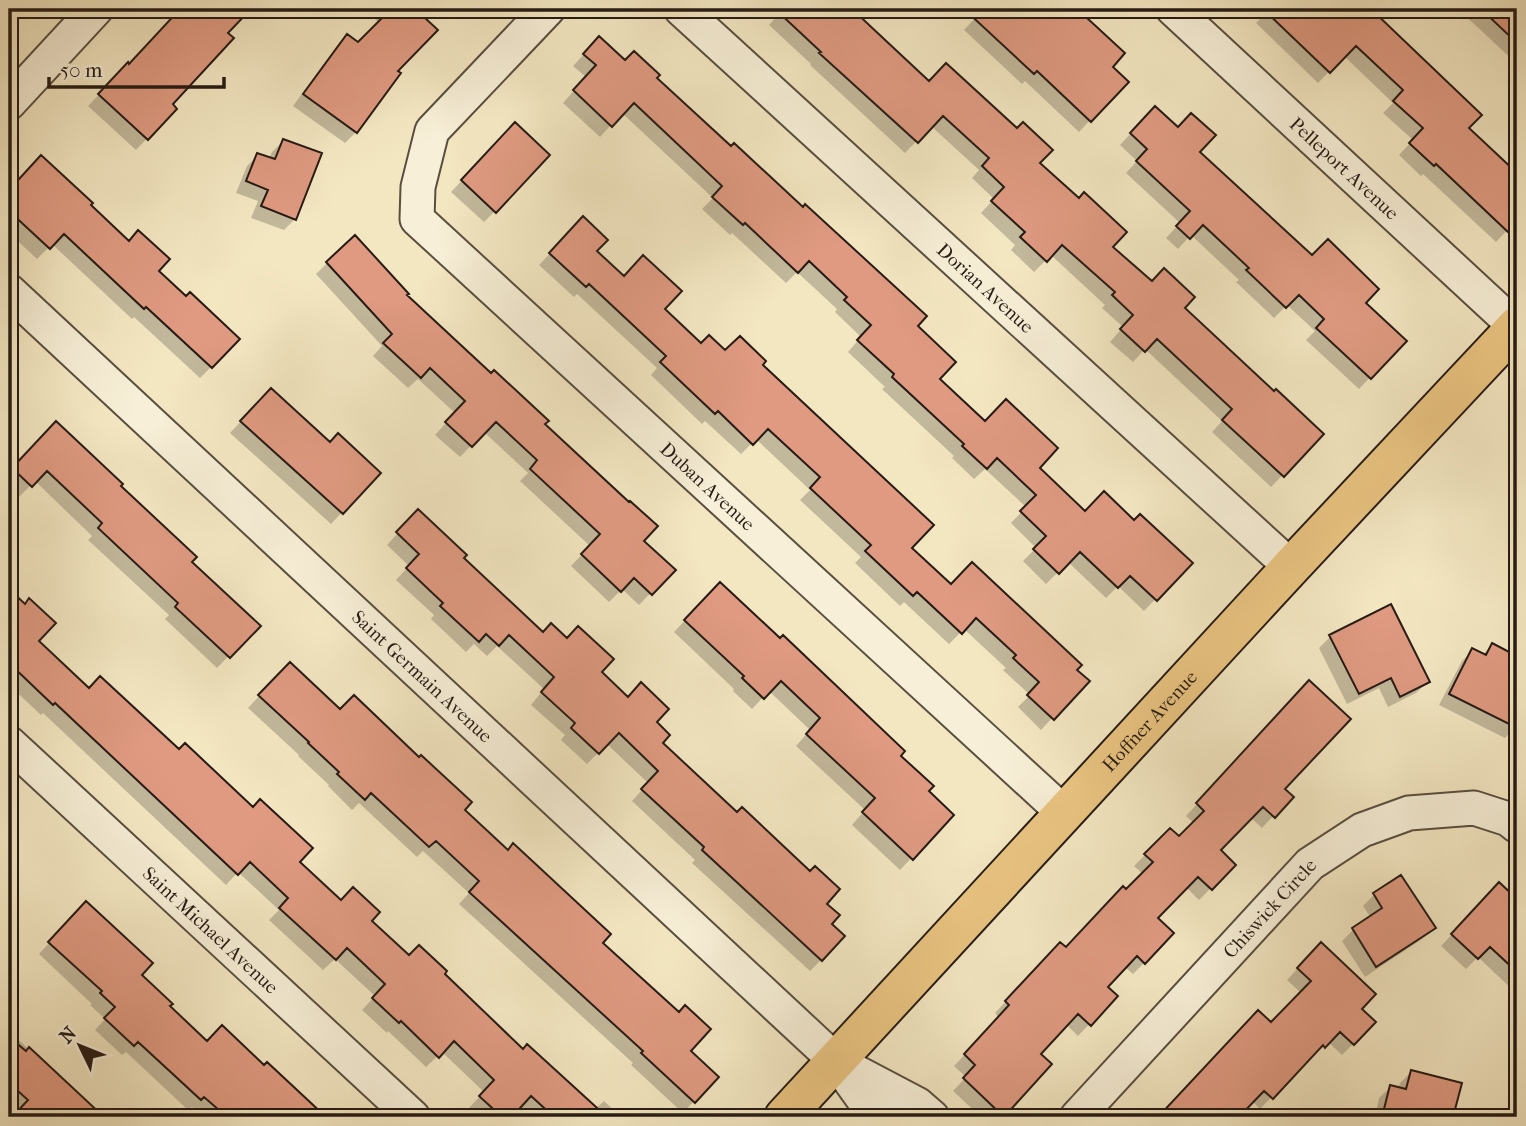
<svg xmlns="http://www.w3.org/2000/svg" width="1526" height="1126" font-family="'IM FELL French Canon',serif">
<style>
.shadow{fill:#0003}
.building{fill:#df9a81;stroke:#261b15;stroke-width:2}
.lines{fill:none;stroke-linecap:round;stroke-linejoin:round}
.minor-casing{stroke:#594e40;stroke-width:37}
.major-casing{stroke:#261b15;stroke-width:42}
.minor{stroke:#f7efd7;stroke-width:33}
.major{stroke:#eac481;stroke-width:38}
.labels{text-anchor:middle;stroke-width:7;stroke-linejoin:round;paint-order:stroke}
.street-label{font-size:19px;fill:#261b15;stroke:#f7efd7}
</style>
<rect width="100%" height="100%" fill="#f3e7c2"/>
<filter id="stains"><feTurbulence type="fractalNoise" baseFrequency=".00286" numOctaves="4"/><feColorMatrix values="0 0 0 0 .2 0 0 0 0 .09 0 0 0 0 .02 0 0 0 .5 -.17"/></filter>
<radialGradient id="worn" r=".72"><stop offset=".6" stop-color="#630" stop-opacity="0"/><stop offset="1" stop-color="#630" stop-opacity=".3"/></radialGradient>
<!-- shadow -->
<path class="shadow" d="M182 9H249L226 34 170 104 175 109 136 150 88 106Z
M366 9H431L423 18 396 71 356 132 345 143 293 106 336 47 347 36 358 44 379 23Z
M783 9H849L929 83 1038 164 1111 247 1182 308 1274 393 1322 434 1271 487 1212 432 1222 421 1145 349 1133 362 1110 342 1123 327 1102 308 1105 305 1051 255 1034 272 1011 250 1015 245 981 213 994 199 972 178 979 170 931 126 905 153 810 65 811 64 769 25Z
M975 9H1084L1089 14 1085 18 1110 67 1126 82 1079 132 1025 81 1022 84 964 30 980 13Z
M1268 9H1384L1377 17 1467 129 1510 169 1517 161V220L1496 242 1423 174 1421 176 1399 155 1413 140 1383 113 1393 103 1344 56 1318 83 1256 23 1269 10Z
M1458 9H1517V64Z
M588 50 625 62 655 78 915 326 938 379 1037 468 1084 513 1134 523 1190 563 1144 611 1118 586 1106 598 1068 562 1046 584 1023 561 1036 548 1011 523 1026 507 985 469 974 479 952 458 954 456 882 389 885 387 848 352 861 337 835 312 837 309 797 272 786 283 732 233 730 235 702 209 713 198 622 113 600 137 563 103 586 77 573 66Z
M1144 119 1198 152 1404 341 1359 389 1306 340 1315 331 1287 305 1274 318 1236 282 1239 280 1191 235 1178 249 1166 238 1180 223 1126 173 1137 161 1120 145Z
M504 136 495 211 484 222 451 192Z
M283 141 295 219 284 230 251 218 258 201 236 193 247 166 258 155 269 159 272 152Z
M30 168 88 205 157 271 211 367 200 378 134 317 132 319 52 244 37 259 9 233V191Z
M572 230 662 309 701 345 760 365 910 548 951 586 1079 665 1052 718 1041 730 1018 707 1030 695 1003 670 1006 668 964 629 949 644 904 602 900 606 855 563 861 557 800 500 810 490 756 439 741 454 705 421 702 424 651 375 657 368 577 294 574 297 539 265Z
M327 263 405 295 543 424 642 541 673 570 639 605 622 589 609 602 571 566 590 546 520 481 528 473 484 432 460 457 435 435 455 413 418 379 408 388 373 356 382 346 316 274Z
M260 401 379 473 331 524 230 433Z
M56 423 190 562 258 626 217 668 165 619 169 615 88 540 92 536 35 481 19 497 9 486V473Z
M407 523 461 558 543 634 600 672 655 722 660 743 824 904 829 924 821 960 810 971 692 863 695 860 632 801 648 783 607 744 587 764 561 740 565 735 531 705 544 689 497 646 487 656 474 644 466 652 431 619 434 615 396 580 409 566 387 545Z
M9 591 24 606 36 641 89 690 298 862 341 902 370 921 409 957 442 974 523 1051 595 1109 604 1101 621 1117H531L519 1106 509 1117H479L469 1108 484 1092 442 1052 426 1067 388 1031 387 1033 362 1010 375 996 335 959 323 970 269 920 279 910 238 872 226 885 43 713 41 715 9 685Z
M709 595 898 756 926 791 952 815 900 870 852 825 865 810 796 746 810 730 769 691 752 709 733 691 734 689 674 632Z
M1330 637 1428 682 1416 693 1388 707 1379 688 1347 704 1319 648Z
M1492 645 1517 658V724L1505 738 1439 705 1462 661 1473 650 1482 655Z
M279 675 340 711 462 810 600 943 688 1051 694 1101 683 1113 631 1065 633 1063 459 904 469 893 423 851 417 857 359 803 352 810 328 786 329 785 298 756 299 755 248 708Z
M1298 694 1283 789 1291 797 1262 828 1250 817 1219 850 1234 865 1199 900 1186 887 1156 918 1144 963 1133 974 1125 967 1106 987 1116 996 1078 1036 1066 1024 1039 1054 1050 1065 1001 1117H981L953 1091 966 1077 954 1066 999 1018 995 1013 1049 955 1066 949 1143 874 1134 866 1170 830 1179 839 1194 823 1186 816Z
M9 856 17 864 9 873Z
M1401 877 1433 928 1422 939 1365 977 1342 941 1353 930 1371 918 1363 906 1374 895Z
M1499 885 1517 902V994L1478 957 1466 969 1441 946Z
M75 915 207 1043 264 1067 267 1065 324 1117H204L192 1107 188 1110 126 1052 122 1055 95 1030 105 1019 90 1005 92 1004 39 954Z
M1310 955 1360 1009 1353 1044 1342 1055 1328 1042 1313 1057 1311 1056 1260 1109 1252 1101 1237 1117H1161L1247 1024 1271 1025 1301 993 1287 980Z
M9 1031 100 1116 107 1110 115 1117H13L18 1113 9 1104Z
M1411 1072 1460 1084 1452 1117H1375L1379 1098 1391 1087 1398 1089 1400 1083Z
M1512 1110 1517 1115V1117H1505Z"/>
<!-- building -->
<path class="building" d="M180 9H251L228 33 234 38 173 104 177 109 148 140 98 94 128 62 129 64Z
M391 9H433L425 18 438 30 398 71 401 73 357 133 303 94 347 34 358 42Z
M775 9H852L929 81 946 63 1017 128 1023 122 1053 150 1040 163 1079 198 1084 192 1127 232 1113 247 1152 281 1164 268 1195 297 1185 308 1274 391 1276 389 1324 434 1284 477 1222 420 1232 409 1157 339 1145 352 1120 329 1133 315 1112 295 1115 292 1062 245 1047 262 1020 237 1025 232 991 201 1004 187 982 166 989 158 943 116 918 143 819 53 821 52Z
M964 9H1096L1087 18 1125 53 1113 67 1129 82 1091 122 1037 71 1034 74Z
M1263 9H1371L1482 115 1469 128 1517 173V222L1508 232 1436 164 1434 166 1409 143 1423 128 1393 101 1403 90 1356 46 1330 73Z
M1481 9H1517V43Z
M599 36 625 60 634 51 660 75 657 78 731 146 734 143 803 207 805 204 927 316 918 326 956 362 940 379 985 421 1006 399 1058 448 1040 468 1085 511 1104 491 1134 520 1140 514 1193 563 1157 601 1130 576 1118 588 1080 552 1059 574 1033 549 1046 536 1020 511 1036 495 997 458 987 469 962 446 964 444 892 377 894 374 857 340 871 325 844 300 847 297 809 261 798 273 745 223 743 225 712 197 722 186 634 103 612 127 573 90 596 65 583 54Z
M1155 106 1178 127 1191 113 1216 135 1200 152 1312 255 1328 239 1379 289 1366 303 1407 341 1371 379 1316 328 1324 319 1299 295 1286 308 1246 270 1249 268 1203 225 1190 239 1176 226 1190 211 1136 161 1147 149 1130 133Z
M515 122 550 155 496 213 461 180Z
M283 139 322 153 296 220 261 206 268 190 246 181 257 153 275 159Z
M41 155 93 203 91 205 129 241 138 230 170 259 159 271 186 296 190 292 240 339 212 368 146 307 144 309 64 234 50 249 9 211V190Z
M583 216 608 240 597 251 624 276 643 255 682 291 665 309 701 343 709 335 725 350 740 336 766 361 763 365 934 525 912 548 951 584 972 562 1082 665 1077 670 1090 681 1054 720 1027 695 1039 682 1013 658 1016 655 976 618 962 634 917 592 913 596 865 551 871 545 810 488 820 477 768 429 753 445 718 411 715 414 660 362 666 356 589 284 586 287 549 253Z
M355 235 409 294 407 295 491 373 494 370 549 421 545 424 629 502 630 501 658 526 644 541 676 570 652 595 634 578 621 592 581 554 600 534 530 469 537 460 496 422 472 447 445 422 465 401 430 368 421 378 383 343 392 334 326 262Z
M271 388 330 442 338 433 381 473 343 514 240 421Z
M56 421 123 484 121 486 197 557 192 562 261 626 230 658 175 607 178 603 98 528 102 523 47 471 32 487 12 468Z
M418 509 467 555 464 558 543 632 551 623 567 638 578 626 614 659 602 672 628 697 641 682 669 709 657 722 670 735 663 743 737 812 742 807 810 871 815 866 840 889 827 904 840 915 832 924 845 936 822 961 702 850 704 847 641 789 658 771 619 733 599 754 571 728 575 723 541 692 554 677 509 635 499 646 486 634 479 642 440 606 443 603 406 568 419 554 396 532Z
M720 582 780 638 783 635 905 751 901 756 934 786 929 791 954 815 913 860 862 812 875 798 806 734 820 718 781 681 764 699 742 678 744 676 684 620Z
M9 589 25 604 29 598 56 623 39 641 89 688 100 676 179 749 185 743 253 807 260 799 313 848 300 862 341 900 353 887 380 912 372 921 409 955 419 945 447 971 445 974 523 1049 527 1044 607 1117H554L531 1096 512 1117H502L479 1096 494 1080 454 1041 439 1058 401 1021 399 1023 372 998 385 984 347 948 336 960 279 908 288 898 250 862 238 875 55 703 53 705 9 663Z
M1391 604 1430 682 1400 697 1391 678 1359 694 1329 635Z
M1492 643 1517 656V728L1449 694 1472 648 1486 655Z
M290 662 340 709 354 695 419 757 421 755 472 802 465 810 508 850 513 843 611 934 603 943 679 1012 685 1005 711 1029 691 1051 719 1077 695 1103 641 1053 643 1051 469 892 479 881 436 841 429 847 371 793 365 800 337 774 339 772 308 743 309 742 258 695Z
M1309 680 1351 719 1285 789 1294 797 1275 818 1263 807 1221 850 1236 865 1212 890 1198 877 1158 918 1174 933 1145 964 1137 956 1108 987 1118 996 1091 1026 1078 1014 1041 1054 1052 1064 1004 1117 963 1078 975 1065 964 1054 1009 1005 1005 1001 1060 942 1066 947 1123 886 1126 889 1153 862 1144 854 1170 828 1179 836 1204 811 1196 803Z
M1401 875 1436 928 1376 967 1352 928 1382 908 1373 893Z
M1499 882 1517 899V972L1490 947 1478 959 1451 934Z
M86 901 153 963 142 975 173 1004 170 1006 207 1041 222 1025 264 1065 267 1062 326 1117H227L204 1097 201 1100 138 1042 134 1046 104 1018 115 1007 100 993 102 991 48 942Z
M1321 942 1376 994 1362 1009 1376 1022 1354 1045 1340 1032 1325 1048 1323 1045 1273 1099 1264 1091 1239 1117H1158L1258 1010 1271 1022 1311 981 1297 968Z
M9 1037 26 1051 29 1047 104 1117H12L28 1100 9 1083Z
M1411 1070 1462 1083 1453 1117H1382L1390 1085 1406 1089Z"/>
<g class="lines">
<defs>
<g id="minor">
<path id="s1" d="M548 9 432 131 418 187 417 219 1064 813"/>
<path id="s2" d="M681 9 1291 567"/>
<path id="s3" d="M1173 9 1516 327"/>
<path d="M9 103 96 9"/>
<path id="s4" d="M9 291 836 1061 876 1117"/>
<path id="s5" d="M9 743 413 1117"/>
<path d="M841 1064 917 1104 932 1117"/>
<path id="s6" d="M1077 1117 1310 864 1362 830 1409 813 1474 808 1508 819 1517 826"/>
</g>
<g id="major">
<path id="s7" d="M784 1117 1291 567 1517 326"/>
</g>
</defs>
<!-- minor casing -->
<use href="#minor" class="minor-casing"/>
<!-- major casing -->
<use href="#major" class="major-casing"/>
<!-- minor -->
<use href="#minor" class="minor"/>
<!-- major -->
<use href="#major" class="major"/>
</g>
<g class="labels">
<!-- street labels -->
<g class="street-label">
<text dy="7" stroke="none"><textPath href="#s3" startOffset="234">Pelleport Avenue</textPath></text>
<text dy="7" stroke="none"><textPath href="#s2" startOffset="413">Dorian Avenue</textPath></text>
<text dy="7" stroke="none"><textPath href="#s1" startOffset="653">Duban Avenue</textPath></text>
<text dy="7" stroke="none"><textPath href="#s4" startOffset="565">Saint Germain Avenue</textPath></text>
<text dy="7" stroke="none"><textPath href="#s7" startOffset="539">Hoffner Avenue</textPath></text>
<text dy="7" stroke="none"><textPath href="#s6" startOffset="284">Chiswick Circle</textPath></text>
<text dy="7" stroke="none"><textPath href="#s5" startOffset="275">Saint Michael Avenue</textPath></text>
</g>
</g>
<!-- margin -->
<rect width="1526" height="1126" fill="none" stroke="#f3e7c2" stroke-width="35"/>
<rect x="10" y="10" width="1505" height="1105" fill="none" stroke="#261b15" stroke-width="3.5"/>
<rect x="18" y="18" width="1491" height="1091" fill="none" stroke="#261b15" stroke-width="2"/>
<!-- north arrow -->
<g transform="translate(80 1046) rotate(313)" stroke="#f7efd7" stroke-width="5" paint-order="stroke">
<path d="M0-5L12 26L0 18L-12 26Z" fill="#261b15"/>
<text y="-10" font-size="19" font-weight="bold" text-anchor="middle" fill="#261b15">N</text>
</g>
<!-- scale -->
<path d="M49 77v10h175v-10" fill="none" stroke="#261b15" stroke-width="3.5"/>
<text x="60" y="77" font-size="21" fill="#261b15" stroke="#f7efd7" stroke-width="5" paint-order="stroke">50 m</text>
<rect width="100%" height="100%" filter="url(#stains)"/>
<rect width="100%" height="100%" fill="url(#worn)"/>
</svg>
